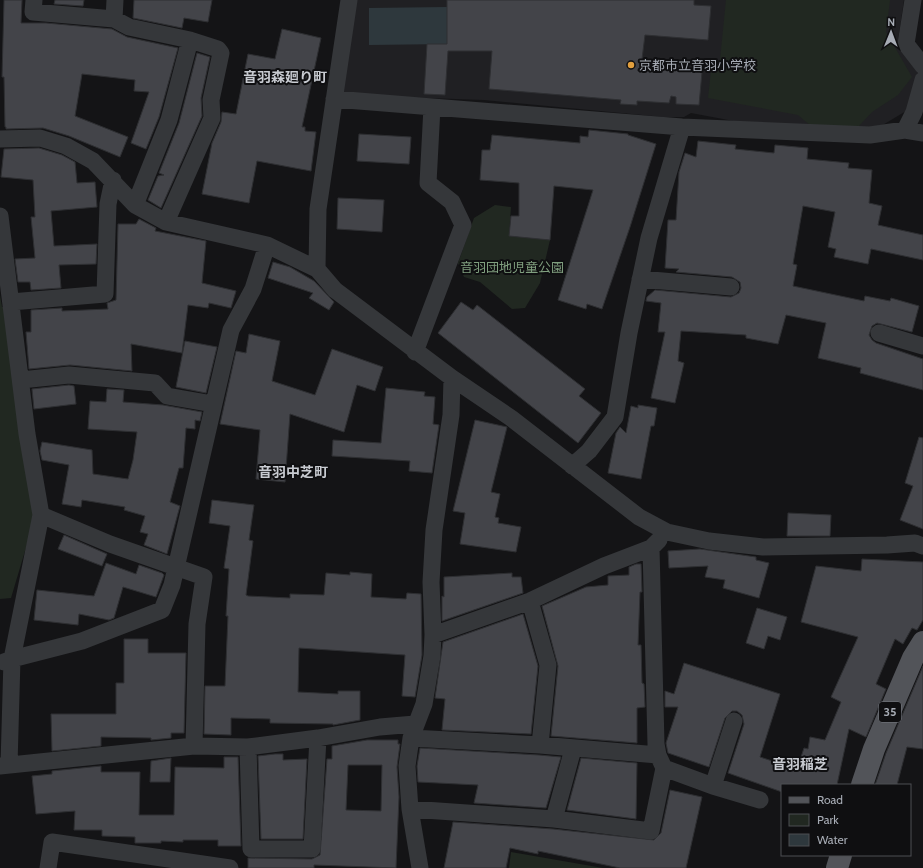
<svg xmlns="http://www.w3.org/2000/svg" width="923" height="868" font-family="Cabin,'Noto Sans JP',sans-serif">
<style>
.built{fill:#202023}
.green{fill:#212821}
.water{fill:#2e383d}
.building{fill:#434449;stroke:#2e2f32;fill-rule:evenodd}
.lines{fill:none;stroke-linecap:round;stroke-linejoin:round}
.minor{stroke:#35373a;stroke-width:17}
.primary{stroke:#525459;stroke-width:22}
.poi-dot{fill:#e3a03e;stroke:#0f0f11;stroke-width:1.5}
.labels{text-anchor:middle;stroke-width:4;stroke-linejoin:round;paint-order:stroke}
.shield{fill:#0f0f11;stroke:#797d84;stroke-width:1}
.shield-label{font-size:12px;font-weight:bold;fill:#a7acb5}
.poi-label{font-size:13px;fill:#a7acb5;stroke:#0f0f11;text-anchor:start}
.park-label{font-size:13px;fill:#809f7f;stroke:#0f0f11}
.neighbourhood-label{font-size:14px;font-weight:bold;fill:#c8cbd1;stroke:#0f0f11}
</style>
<rect width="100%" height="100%" fill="#141416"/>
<!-- built -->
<path class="built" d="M354 0H904L898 40 918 70 919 81 906 111 881 126 866 131 776 129 691 113 684 117H663L484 100 341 95Z"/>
<!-- green -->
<path class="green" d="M726 0H890L886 32 912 77 898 95 872 112 858 127 811 126 798 115 708 98 711 70H719Z
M495 205 511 207 509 236 550 240 540 283 525 308 512 309 480 282 464 277 458 263 474 218Z
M0 295 2 307H8L36 514 11 598 0 599Z
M511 852 603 868H509Z"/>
<!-- water -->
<path class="water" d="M447 7V44L369 45V8Z"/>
<!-- building -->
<path class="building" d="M4 0H22L21 23H46L112 29 127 37 178 48 159 117 146 149 131 143 149 92 134 91 135 80 82 74 75 116 128 137 120 157 69 136 43 128 6 129V127H5L4 77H2Z
M55 0H84L83 6 54 4Z
M134 0H212L208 22 184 18 182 28 133 18Z
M447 0H694V5L711 6 708 40 645 35 641 67 702 72 699 105 676 104V97L671 96 669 103 637 101V105L620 104 621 100 489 89 492 51H448L445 95 424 94 427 44H447Z
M282 29 321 38 302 127H305V131L316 132 311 171 257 161 249 203 202 194 212 143 221 122 222 112 236 114 248 54 275 59Z
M197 53 210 57 201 98 202 116 161 208 148 200 158 176 164 175 159 173 179 123Z
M589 130 628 134V135L656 144 630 227 602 309 587 304 586 309 558 300 593 190 554 186 550 240 509 236 511 216H519V183L480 180 482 150H490L492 135 580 143V136L588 137Z
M359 134 411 137 409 164 357 161Z
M698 141 736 145 735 149 774 153 775 145 808 148 807 159 849 163 848 168 872 170 869 203 882 206 878 225 923 235V260L871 249 868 264 834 257 836 249 828 247 835 212 803 206 793 264 797 265 793 286 864 301 865 296 890 301 891 298 919 306 912 332 877 323 872 326 869 335 872 340 876 343 923 359V390L860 373 861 368 818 358 826 323 786 315 778 344 746 338V335L681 331 678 361 684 363 675 403 651 398 665 332H658L661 303 646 301 647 297 655 290 731 297 739 293 741 288 740 282 732 277 676 272 679 269 665 268 668 220H676L679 172 685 153 696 157Z
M39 148 62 155 75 162 77 183 95 182 97 207 51 211 54 246 97 244 96 264 59 265 61 288 31 290 30 282H18L15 259 35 258 31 217H35L33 180 1 177 4 149Z
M338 198 384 200 382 232 337 229Z
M139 219 156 228 155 231 206 241 202 283 236 291 231 308 209 303 208 308 188 305 182 353 131 344 132 371 70 365 29 369 26 332H31V310L62 308V311L108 309 107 303 116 300 118 224H136Z
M273 262 290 267 314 281 334 302 329 310 309 298 313 293 268 278Z
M461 302 473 310 477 305 585 389 579 396 601 413 578 443 438 333Z
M249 334 280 341 272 381 315 395 332 349 383 367 375 391 357 385 344 432 290 414 285 482 256 479 260 430 220 424 236 351 246 353Z
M185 341 217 347 206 393 176 387Z
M69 385 74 386 76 404 34 409 32 389Z
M386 388 425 392 424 396 435 397 433 424 439 425 432 473 409 471 410 461 332 456 333 440 381 443Z
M107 389 124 390 123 402 163 405 202 412 200 421 195 420V429L186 428 183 468H179L170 502 180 506 167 554 144 545 148 534 140 532 145 516 124 510 125 507 82 500 81 507 62 504 69 465 42 460 40 451 42 442 92 450 93 474 128 479 133 460 137 432 88 429 90 401 106 402Z
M638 405 657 408 654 426H651L641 479 608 473 616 433 620 427 626 433 631 406 638 408Z
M475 420 507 427 491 492 500 494 495 517 499 518 498 523 521 527 516 552 460 544 465 513 453 511Z
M919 437 923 438V529L900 520 913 486 905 483Z
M212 500 254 505 249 540 253 541 246 595 248 596 290 598V594L324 595 326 573 350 575V572L372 574 371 597 406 599 407 593 421 594 422 655 415 697 402 696 405 655 299 648 298 692 338 694V691H360V720L333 725V724L270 723V719L231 718V735L204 734 205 686H225L228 616H226L229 569 224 568 230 526 209 523Z
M788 513 831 515 830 536H787Z
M64 535 107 554 102 566 58 549Z
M700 549 756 557V560L769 563 759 598 723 588 725 580 705 577 708 566 669 568 668 551Z
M862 559 923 562V620L917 630 912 628 903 644 895 639 876 684 886 689 866 737 849 729 837 785H782V792L728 773 744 724 742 715 737 711H732L725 718 709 767 668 753 666 743 678 707H665V691L674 694 684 663 780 694 760 757 797 769 804 748 808 749 810 737 825 740 841 702 831 697 858 637 801 622 816 566 861 571Z
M106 563 136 574 139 565 162 573 164 575 156 597 123 587 114 618 109 620 79 614 78 625 34 620 37 590 94 596Z
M636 564H641L642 592H640L638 645H641L642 683 644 684 645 707 637 708V743L551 736 558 666 542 606 586 587 608 585V576L629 575V567Z
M512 573V577H521L523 593 442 621V596L444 597V577Z
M757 608 787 617 780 640 768 636 764 649 746 643Z
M523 614 538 666 531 734 442 730 445 699 435 698 443 642Z
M124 639H148V653H186L184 733H171V738L151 740V738L101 737V746L52 751 51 714H116V683H124Z
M923 666V749L907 747 897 785H875L886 753Z
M367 740H398V744H400L397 767 399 797 396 868 314 865V868H248V858L312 859 320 855 327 759H332V746ZM348 765H382L381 811 346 810Z
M420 748 539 755 561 757 546 808 474 803 478 785 418 782 417 766Z
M275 754H283V760L307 759 303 839H261L258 756Z
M224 757H238L241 846H218V840H183V842L161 841V843H135V837L102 836V830H74L75 811 36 814 32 776 52 774V771L101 766V772H140L139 815H174L175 767 224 768Z
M171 758 170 782H150L151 761Z
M581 758 637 763 636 819 567 810Z
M670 790 702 797 686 868H620L538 851V854L510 848 506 868H444L453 822 553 829 654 840 661 833Z"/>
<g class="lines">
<!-- minor -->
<path class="minor" d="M34 0 33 12 114 19 129 27 190 40 218 49 221 53 211 100 212 118 166 222
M349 0 318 209 317 269 335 290 452 378 451 415 434 530 431 582 433 635 432 656 424 704 411 738 407 766 410 809 420 868
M913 0 906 44 923 66
M114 19 115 0
M334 99 682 127 870 135 905 130 923 133
M905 130 914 112 923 80
M0 139 40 138 66 146 93 161 135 205 166 222 267 245 317 269
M135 205 169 120 190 40
M0 216 27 434 41 515 12 659 9 765
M640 279 731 287
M11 302 105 294 108 204 113 180
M879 333 923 346
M415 352 463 225 452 202 428 183 432 107
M452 378 511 418 639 517 667 532 709 541 763 547 887 545 915 543 923 546
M21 380 69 375 155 383 167 396 213 404
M572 466 589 451 615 417 629 333 649 238 682 127
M41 515 110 544 204 577 197 624 194 746
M651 548 656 744 658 755 664 768 713 786 760 800
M530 601 548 665 540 745
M433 635 530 601 604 566 651 548 659 540
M4 662 12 659 82 641 162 610 172 585 231 330 253 289 267 245
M411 738 540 745 658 755
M248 747 251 849H312L318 738
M0 766 194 746 248 747 318 738 380 727 415 724
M713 786 734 721
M410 809 554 819 651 831 664 768
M554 819 573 749
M48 868 52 842 230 868"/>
<!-- primary -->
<path class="primary" d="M862 785 874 749 913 658 923 642
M837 868 841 855"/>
</g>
<!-- markers -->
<circle class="poi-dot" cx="631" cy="65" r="4"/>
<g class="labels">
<!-- shield labels -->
<rect class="shield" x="879" y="702" width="22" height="20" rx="3"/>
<g class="shield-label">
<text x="890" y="716">35</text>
</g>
<!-- poi labels -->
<g class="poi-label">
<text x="639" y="70">京都市立音羽小学校</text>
</g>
<!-- park labels -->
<g class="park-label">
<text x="512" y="272">音羽団地児童公園</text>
</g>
<!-- neighbourhood labels -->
<g class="neighbourhood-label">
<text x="285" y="82">音羽森廻り町</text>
<text x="293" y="477">音羽中芝町</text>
<text x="800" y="769">音羽稲芝</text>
</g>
</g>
<!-- legend -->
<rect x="781" y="784" width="130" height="72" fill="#0f0f11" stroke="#4c4e53"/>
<rect x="789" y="797" width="20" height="6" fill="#525459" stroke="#4c4e53"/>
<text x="817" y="804" font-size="12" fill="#a7acb5">Road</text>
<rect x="789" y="814" width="20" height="12" fill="#212821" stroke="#4c4e53"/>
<text x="817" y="824" font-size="12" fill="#a7acb5">Park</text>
<rect x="789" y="834" width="20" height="12" fill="#2e383d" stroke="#4c4e53"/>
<text x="817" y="844" font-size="12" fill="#a7acb5">Water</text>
<!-- north arrow -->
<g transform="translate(891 32) rotate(1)" stroke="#0f0f11" stroke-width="3" paint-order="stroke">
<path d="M0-3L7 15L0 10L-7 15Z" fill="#a7acb5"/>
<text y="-6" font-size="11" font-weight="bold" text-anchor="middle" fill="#a7acb5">N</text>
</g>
</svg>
